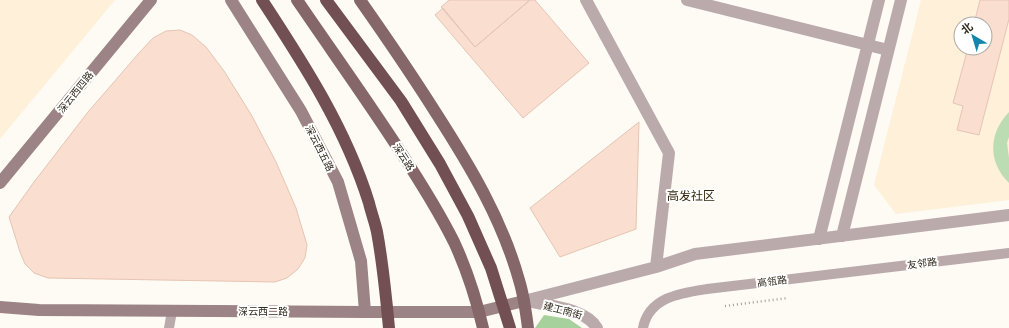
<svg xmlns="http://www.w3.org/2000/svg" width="1009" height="328" font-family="Raleway,'Noto Sans SC',sans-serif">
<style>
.built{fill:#fef0d9;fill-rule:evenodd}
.green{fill:#bcdcb3}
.forest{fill:#a7d19c}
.building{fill:#faded0;stroke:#e6c4b3}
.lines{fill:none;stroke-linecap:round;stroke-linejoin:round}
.path{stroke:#a5a097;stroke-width:2.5;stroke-dasharray:1 3;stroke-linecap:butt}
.lane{stroke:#bbaaab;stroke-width:10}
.street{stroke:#bbaaab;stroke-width:12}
.secondary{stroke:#9c8385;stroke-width:12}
.primary{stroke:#856769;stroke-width:12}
.highway-bridge{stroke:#714f52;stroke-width:12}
.labels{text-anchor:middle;stroke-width:4;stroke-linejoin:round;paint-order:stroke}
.street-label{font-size:10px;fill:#30291d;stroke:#fff}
.quarter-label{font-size:12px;fill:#36280d;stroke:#fff}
</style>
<rect width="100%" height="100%" fill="#fefbf4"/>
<!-- built -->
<path class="built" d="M0 0H115L0 139Z
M921 0H1009V200L896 214 874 185ZM961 24H985V48H961Z"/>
<!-- green -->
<path class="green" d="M1009 112V137L1007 143 1009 158V183C987 161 989 133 1009 112Z"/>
<!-- forest -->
<path class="forest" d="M544 315 569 319 582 328H535Z"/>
<!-- building -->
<path class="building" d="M449 0H530L475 47 441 7Z
M530 0H535L589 63 523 118 435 15 443 8 475 47Z
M980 0H1009V19L979 135 957 130 963 106 953 103 968 48H985V24H974Z
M180 30 192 35 206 47 224 71 252 116 276 162 296 208 307 245 305 258 298 269 287 278 275 282 48 278 34 273 25 264 20 252 9 217 34 182 88 112 139 53 153 38 166 31Z
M639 122 636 229 560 257 530 208Z"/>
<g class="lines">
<!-- path -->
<path class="path" d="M725 306 788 298"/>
<!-- lane -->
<path class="lane" d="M169 328 172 311
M643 328C649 297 681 293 707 289L1009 253"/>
<!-- street -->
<path class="street" d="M586 0 669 153 656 267
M687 0 888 50
M842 236 901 0
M819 239 879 0
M524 301 656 267 695 254 1009 215
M527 301C549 306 585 308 597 328"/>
<!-- secondary -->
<path class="secondary" d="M231 0 301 111 338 182 361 261 365 312
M0 183 151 0
M0 307 39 310 365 312H479L524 301"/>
<!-- primary -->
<path class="primary" d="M297 0C331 50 367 100 400 151 419 180 438 210 454 242 467 270 476 298 483 328
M360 0C386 37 412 75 436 113 470 166 502 219 519 280 524 296 526 312 528 328"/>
<!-- highway-bridge -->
<path class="highway-bridge" d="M262 0C304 64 346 129 369 203 371 212 375 222 377 232 383 264 386 296 389 328
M326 0 401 101 440 164 468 216 491 268 510 328"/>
</g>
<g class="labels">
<!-- street labels -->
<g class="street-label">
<text transform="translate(75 92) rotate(-51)" y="4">深云西四路</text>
<text transform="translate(320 148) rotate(63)" y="4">深云西五路</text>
<text transform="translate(404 157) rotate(57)" y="4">深云路</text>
<text transform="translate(922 263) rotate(-7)" y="4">友邻路</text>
<text transform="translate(772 281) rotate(-7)" y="4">高瓴路</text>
<text transform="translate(563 310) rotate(15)" y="4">建工南街</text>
<text x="263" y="315">深云西二路</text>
</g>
<!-- quarter labels -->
<g class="quarter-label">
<text x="691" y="200">高发社区</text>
</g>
</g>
<!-- north arrow -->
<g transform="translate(973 36) rotate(322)"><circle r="19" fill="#ffffff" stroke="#aca9a5"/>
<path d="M0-3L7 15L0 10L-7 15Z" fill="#1685ac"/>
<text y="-6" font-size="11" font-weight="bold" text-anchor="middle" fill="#30291d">北</text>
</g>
</svg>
